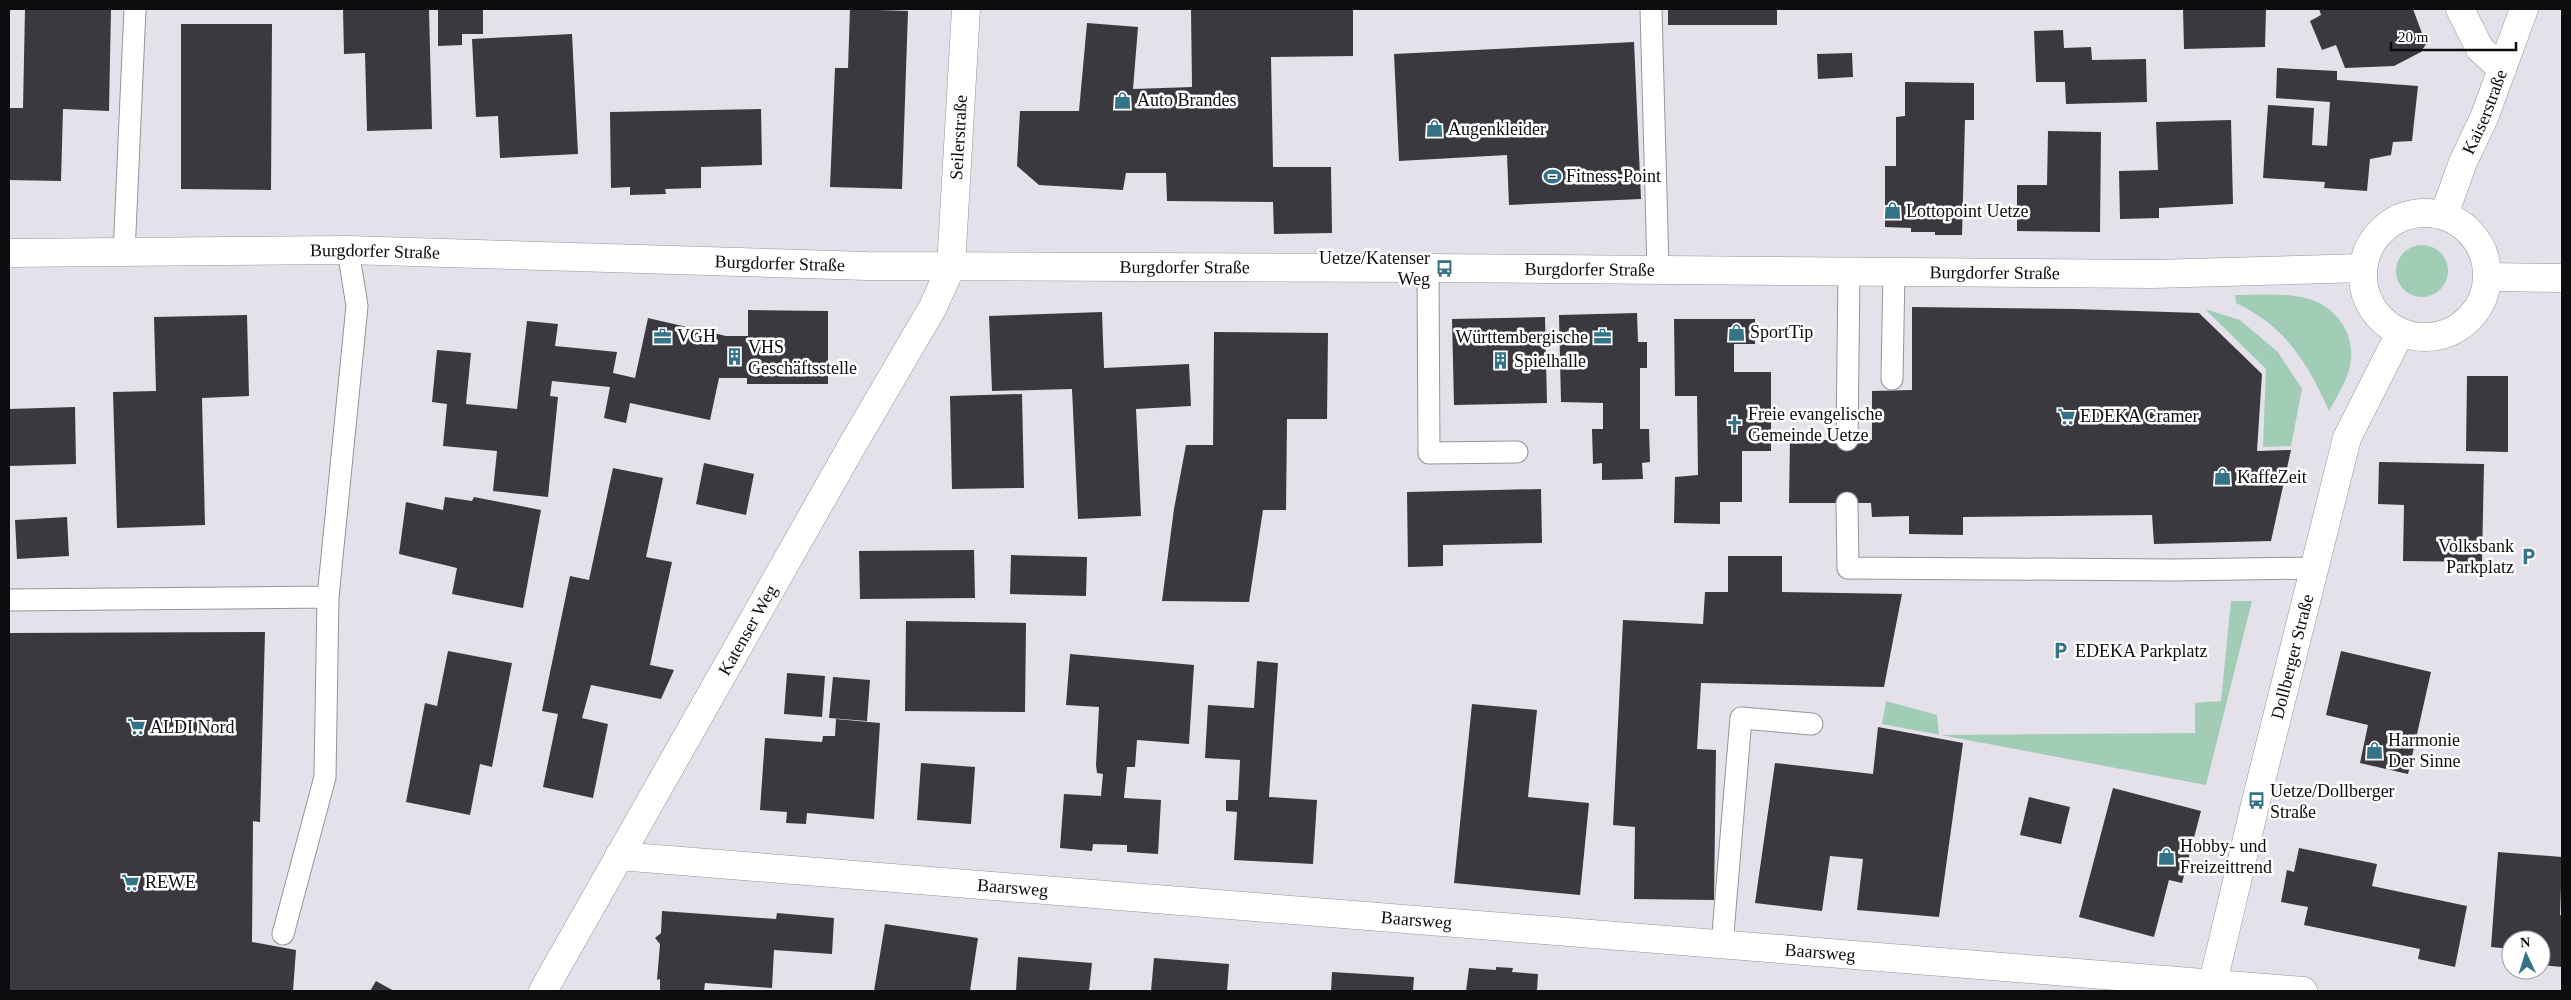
<svg xmlns="http://www.w3.org/2000/svg" width="2571" height="1000" font-family="Georgia,serif">
<style>
.green{fill:#a1ccb6}
.building{fill:#3b393f}
.lines{fill:none;stroke-linecap:round;stroke-linejoin:round}
.lane-casing{stroke:#96949b;stroke-width:23}
.street-casing{stroke:#96949b;stroke-width:29}
.secondary-casing{stroke:#96949b;stroke-width:29}
.lane{stroke:#fff;stroke-width:21}
.street{stroke:#fff;stroke-width:28}
.secondary{stroke:#fff;stroke-width:28}
.labels{text-anchor:middle;stroke-width:5;stroke-linejoin:round;paint-order:stroke}
.poi-label{font-size:18px;fill:#0c0b0e;stroke:#fff;text-anchor:start}
.street-label{font-size:18px;fill:#0c0b0e;stroke:#fff}
</style>
<rect width="100%" height="100%" fill="#e4e1ea"/>
<!-- green -->
<path class="green" d="M2396 271a26 26 0 1 1 52 0a26 26 0 1 1-52 0Z
M2235 295C2256 295 2280 293 2301 297 2335 303 2359 335 2349 370 2345 384 2336 398 2329 411 2308 363 2285 326 2236 303Z
M2205 309 2240 320 2278 352 2302 389 2291 446 2263 447 2266 369Z
M2231 601H2252L2206 785 1882 724 1886 701 1937 715 1939 735 2195 733V703L2221 701Z"/>
<!-- building -->
<path class="building" d="M25 9H111L109 111 63 109 61 181 9 180V108H23Z
M343 9H429L432 129 367 131 365 53 344 54Z
M438 9H483V34H462V45L438 46Z
M850 9 908 11 902 189 830 187 835 68H848Z
M1191 9H1353V56L1271 57 1273 167H1331L1332 233 1274 234 1273 202 1167 201 1166 173H1126L1123 190 1039 185 1017 166 1020 111H1079L1087 23 1138 27 1133 89 1192 87Z
M1668 9H1777V25H1668Z
M2183 9H2266L2265 47 2184 49Z
M2319 9H2413L2426 44 2421 52 2394 66 2345 68 2336 45 2322 50 2310 21 2321 15Z
M181 24H272L271 190 181 189Z
M2063 30 2064 48 2091 47 2092 60 2146 59 2147 102 2066 104 2065 82H2036L2034 31Z
M572 34 578 154 500 158 498 116 476 117 472 39Z
M1634 42 1641 199 1509 205 1507 155 1399 161 1394 54Z
M1852 53 1853 77 1818 79 1817 54Z
M2277 68 2337 71V80L2418 86 2412 141 2393 142 2391 155 2370 159 2367 191 2324 188 2325 182 2263 178 2268 105 2314 108 2312 145 2327 146 2330 102 2276 98Z
M1905 82 1974 83V120H1965L1962 235H1935V232H1911V228L1885 227V166H1896V117L1905 116Z
M761 109 762 165 701 167V188L665 189 666 194 630 195V187L611 188 610 112Z
M2231 120 2233 204 2159 208V218L2120 219 2119 171 2158 170 2156 122Z
M2048 131 2101 132 2100 232 2017 231V185H2047Z
M1912 307 2075 309 2199 313 2262 374 2257 451 2291 450 2271 541 2154 544 2152 515 1963 517V535L1909 534V516L1872 517 1871 503H1789L1790 440H1872V391L1912 390Z
M748 310 828 311V384H747V378H719L710 420 630 403 626 423 604 418 610 387 552 381 550 396 558 397 548 497 493 491 497 451 443 446 447 404 432 402 437 350 471 353 466 404 517 409 527 321 558 324 555 346 617 352 613 373 635 378 648 318 726 336H748Z
M1102 312 1104 368 1189 364 1191 406 1136 409 1141 516 1078 519 1072 389 992 391 989 316Z
M1637 313 1638 342H1647V368H1640V429H1649L1650 462 1642 463 1643 479 1602 480V463L1593 464 1592 429H1603V403L1561 402 1559 315Z
M247 315 249 396 202 398 205 525 117 528 113 392 156 391 154 317Z
M1545 317 1547 403 1454 405 1452 319Z
M1674 319H1755V344H1734V372H1771V451H1742V502H1720V524L1674 523 1675 477 1698 475 1697 396H1675Z
M1214 332 1328 333 1327 419H1287L1286 510H1263L1249 602 1162 601 1174 509 1186 445H1213Z
M2467 376H2508V452L2466 451Z
M1022 394 1024 488 952 489 950 396Z
M75 407 76 464 9 466V409Z
M2379 462 2484 464 2482 562 2403 561 2404 505 2378 504Z
M704 463 754 474 746 515 696 504Z
M613 468 663 478 646 557 672 562 650 665 674 670 661 699 591 685 582 718 608 724 593 798 543 787 558 714 542 711 570 576 589 580Z
M1541 489 1542 543 1443 545V566L1408 567 1407 492Z
M445 497 472 501 474 497 541 510 523 608 452 594 457 568 399 554 406 502 443 510Z
M67 517 69 556 17 559 15 520Z
M974 550 975 598 860 599 859 551Z
M1011 555 1087 557 1086 596 1010 594Z
M1728 556H1782V592L1902 594 1884 687 1701 683 1697 749 1716 750 1714 900 1634 899 1635 827 1613 825 1623 620 1703 624 1705 592H1728Z
M906 621 1026 623 1025 712 905 711Z
M265 632 260 822 253 821 252 942 296 950 293 991H9V633Z
M448 651 512 663 492 767 480 764 470 815 406 802 425 703 437 706Z
M2341 651 2431 672 2408 774 2360 763 2368 725 2326 715Z
M1070 654 1194 665 1189 744 1137 740 1135 767H1127L1124 798 1161 800 1158 854 1127 852V845L1093 844 1092 851 1060 848 1064 794 1101 796 1103 774 1097 773 1096 765 1099 707 1066 705Z
M1257 661 1278 663 1269 797 1317 800 1313 864 1234 860 1237 812 1226 811V800H1238L1240 760 1205 758 1208 705 1254 708Z
M787 673 825 676 822 717 784 714Z
M833 677 870 680 867 721 829 718Z
M1472 704 1537 710 1528 797 1589 803 1580 895 1454 883Z
M836 719 880 723 874 819 807 813 806 824 786 823 787 812 760 810 765 738 822 742 823 736H835Z
M1878 727 1963 743 1939 917 1857 910 1863 859 1830 856 1822 911 1755 903 1775 763 1873 774Z
M921 763 975 767 971 824 917 820Z
M2113 788 2201 811 2182 883 2169 880 2154 937 2079 917Z
M2029 797 2070 807 2061 844 2020 835Z
M2299 848 2377 864 2372 886 2467 906 2455 967 2418 959 2420 949 2304 925 2308 907 2281 902 2287 870 2294 872Z
M2498 852 2562 857 2560 915H2562V967L2541 965V940H2511V949L2491 947Z
M662 911 776 919 777 913 834 918 832 954 774 950 772 988 705 983 704 991H660V979L657 980 660 944 655 938 661 933Z
M885 924 978 938 970 991H874Z
M1018 957 1092 963 1089 991H1016Z
M1154 958 1229 964 1227 991H1151Z
M1496 967 1513 968 1512 972 1538 974 1537 991H1466L1469 968 1496 970Z
M1332 972 1414 977 1413 991H1331Z
M376 981 394 991H370Z"/>
<g class="lines">
<defs>
<path id="lane" d="M1651 9 1658 269
M124 254 135 9
M1428 268 1429 453 1517 452
M1892 379 1894 272
M1847 440 1849 271
M1847 503 1848 568 2176 570 2313 568
M9 600 328 597
M283 934 325 777 328 597 357 306 348 250
M1722 945 1741 718 1812 724"/>
<g id="street">
<path d="M2460 9 2480 49 2502 69"/>
<path id="s1" d="M619 856 2303 991"/>
<path id="s2" d="M543 991 853 444 933 307 951 267 966 9"/>
</g>
<g id="secondary">
<circle cx="2425" cy="275" r="62"/>
<path id="s3" d="M2444 215 2463 162 2484 118 2524 9"/>
<path id="s4" d="M9 253 348 250 867 266 1428 268 2153 274 2363 268"/>
<path d="M2488 277 2562 278"/>
<path id="s5" d="M2211 991 2256 801 2347 438 2400 333"/>
</g>
</defs>
<!-- lane casing -->
<use href="#lane" class="lane-casing"/>
<!-- street casing -->
<use href="#street" class="street-casing"/>
<!-- secondary casing -->
<use href="#secondary" class="secondary-casing"/>
<!-- lane -->
<use href="#lane" class="lane"/>
<!-- street -->
<use href="#street" class="street"/>
<!-- secondary -->
<use href="#secondary" class="secondary"/>
</g>
<!-- icons -->
<defs>
<symbol id="shop-bare" viewBox="-9 -9 18 18"><path d="M-5-2.5h2.3a2.7 3.5 0 0 1 5.4 0H5L5.5 6h-11ZM-1.5-2.5h3a1.5 2.3 0 0 0-3 0Z" fill="#347388" stroke="#fff" stroke-width="2.5" paint-order="stroke"/></symbol>
<symbol id="stadium-bare" viewBox="-9 -9 18 18"><path d="M0-5a6.5 5 0 1 0 0 10a6.5 5 0 1 0 0-10ZM-3.5-1.8h7v3.6h-7Z" fill="#347388" stroke="#fff" stroke-width="2.5" paint-order="stroke"/></symbol>
<symbol id="bus-bare" viewBox="-9 -9 18 18"><path d="M-5-6H5V4H4V6H2V4H-2V6H-4V4H-5ZM-3.5-4V0h7V-4ZM-3.5 1.2v1.5H-2V1.2ZM2 1.2v1.5H3.5V1.2Z" fill="#347388" stroke="#fff" stroke-width="2.5" paint-order="stroke"/></symbol>
<symbol id="office-bare" viewBox="-9 -9 18 18"><path d="M-6-3h4V-5.5h4V-3h4V5H-6ZM-1-4.5V-3h2v-1.5ZM-6 0V1H6V0Z" fill="#347388" stroke="#fff" stroke-width="2.5" paint-order="stroke"/></symbol>
<symbol id="building-bare" viewBox="-9 -9 18 18"><path d="M-4-6H4V6H1V3H-1V6H-4ZM-2.5-4.3h1.7v1.8h-1.7ZM.8-4.3h1.7v1.8H.8ZM-2.5-1h1.7V.8h-1.7ZM.8-1h1.7V.8H.8Z" fill="#347388" stroke="#fff" stroke-width="2.5" paint-order="stroke"/></symbol>
<symbol id="supermarket-bare" viewBox="-9 -9 18 18"><path d="M-6-5.5h2.5l.6 2H6L4.5 2H-2.5L-4.4-4H-6ZM-1.5 3.2a1.3 1.3 0 1 0 .1 0ZM3 3.2a1.3 1.3 0 1 0 .1 0Z" fill="#347388" stroke="#fff" stroke-width="2.5" paint-order="stroke"/></symbol>
<symbol id="church-bare" viewBox="-9 -9 18 18"><path d="M-1.2-6h2.4v3.5h3.3v2.4h-3.3V6h-2.4V-.1h-3.3v-2.4h3.3Z" fill="#347388" stroke="#fff" stroke-width="2.5" paint-order="stroke"/></symbol>
<symbol id="parking-bare" viewBox="-9 -9 18 18"><path d="M-3.5-5.5H1a3.5 3.5 0 0 1 0 7H-1V5.5H-3.5ZM-1-3.4V-.6H.8a1.4 1.4 0 0 0 0-2.8Z" fill="#347388" stroke="#fff" stroke-width="2.5" paint-order="stroke"/></symbol>
</defs>
<g fill-rule="evenodd">
<use href="#shop-bare" x="1110" y="88" width="25" height="25"/>
<use href="#shop-bare" x="1422" y="116" width="25" height="25"/>
<use href="#stadium-bare" x="1540" y="164" width="25" height="25"/>
<use href="#shop-bare" x="1880" y="198" width="25" height="25"/>
<use href="#bus-bare" x="1432" y="256" width="25" height="25"/>
<use href="#shop-bare" x="1724" y="320" width="25" height="25"/>
<use href="#office-bare" x="650" y="324" width="25" height="25"/>
<use href="#office-bare" x="1590" y="324" width="25" height="25"/>
<use href="#building-bare" x="722" y="344" width="25" height="25"/>
<use href="#building-bare" x="1488" y="348" width="25" height="25"/>
<use href="#supermarket-bare" x="2054" y="404" width="25" height="25"/>
<use href="#church-bare" x="1722" y="412" width="25" height="25"/>
<use href="#shop-bare" x="2210" y="464" width="25" height="25"/>
<use href="#parking-bare" x="2516" y="544" width="25" height="25"/>
<use href="#parking-bare" x="2048" y="638" width="25" height="25"/>
<use href="#supermarket-bare" x="124" y="714" width="25" height="25"/>
<use href="#shop-bare" x="2362" y="738" width="25" height="25"/>
<use href="#bus-bare" x="2244" y="788" width="25" height="25"/>
<use href="#shop-bare" x="2154" y="844" width="25" height="25"/>
<use href="#supermarket-bare" x="118" y="870" width="25" height="25"/>
</g>
<g class="labels">
<!-- poi labels -->
<g class="poi-label">
<text x="1137" y="106">Auto Brandes</text>
<text x="1448" y="135">Augenkleider</text>
<text x="1566" y="182">Fitness-Point</text>
<text x="1906" y="217">Lottopoint Uetze</text>
<text x="1430" y="264" text-anchor="end">Uetze/Katenser<tspan x="1430" dy="21">Weg</tspan></text>
<text x="1750" y="338">SportTip</text>
<text x="677" y="342">VGH</text>
<text x="1588" y="343" text-anchor="end">Württembergische</text>
<text x="748" y="353">VHS<tspan x="748" dy="21">Geschäftsstelle</tspan></text>
<text x="1514" y="367">Spielhalle</text>
<text x="1748" y="420">Freie evangelische<tspan x="1748" dy="21">Gemeinde Uetze</tspan></text>
<text x="2080" y="422">EDEKA Cramer</text>
<text x="2237" y="483">KaffeZeit</text>
<text x="2514" y="552" text-anchor="end">Volksbank<tspan x="2514" dy="21">Parkplatz</tspan></text>
<text x="2075" y="657">EDEKA Parkplatz</text>
<text x="150" y="733">ALDI Nord</text>
<text x="2388" y="746">Harmonie<tspan x="2388" dy="21">Der Sinne</tspan></text>
<text x="2270" y="797">Uetze/Dollberger<tspan x="2270" dy="21">Straße</tspan></text>
<text x="2180" y="852">Hobby- und<tspan x="2180" dy="21">Freizeittrend</tspan></text>
<text x="145" y="888">REWE</text>
</g>
<!-- street labels -->
<g class="street-label">
<text dy="6" stroke="none"><textPath href="#s3" startOffset="111">Kaiserstraße</textPath></text>
<text dy="6" stroke="none"><textPath href="#s2" startOffset="961">Seilerstraße</textPath></text>
<text dy="6" stroke="none"><textPath href="#s4" startOffset="366">Burgdorfer Straße</textPath></text>
<text dy="6" stroke="none"><textPath href="#s4" startOffset="771">Burgdorfer Straße</textPath></text>
<text dy="6" stroke="none"><textPath href="#s4" startOffset="1176">Burgdorfer Straße</textPath></text>
<text dy="6" stroke="none"><textPath href="#s4" startOffset="1581">Burgdorfer Straße</textPath></text>
<text dy="6" stroke="none"><textPath href="#s4" startOffset="1986">Burgdorfer Straße</textPath></text>
<text dy="6" stroke="none"><textPath href="#s2" startOffset="415">Katenser Weg</textPath></text>
<text dy="6" stroke="none"><textPath href="#s5" startOffset="344">Dollberger Straße</textPath></text>
<text dy="6" stroke="none"><textPath href="#s1" startOffset="395">Baarsweg</textPath></text>
<text dy="6" stroke="none"><textPath href="#s1" startOffset="800">Baarsweg</textPath></text>
<text dy="6" stroke="none"><textPath href="#s1" startOffset="1205">Baarsweg</textPath></text>
</g>
</g>
<!-- border -->
<rect width="2571" height="1000" fill="none" stroke="#0c0b0e" stroke-width="20"/>
<!-- north arrow -->
<g transform="translate(2526 955) rotate(356)"><circle r="24" fill="#ffffff" stroke="#9e9d9f"/>
<path d="M0-4L9 19L0 12L-9 19Z" fill="#347388"/>
<text y="-8" font-size="14" font-weight="bold" text-anchor="middle" fill="#0c0b0e">N</text>
</g>
<!-- scale -->
<path d="M2391 42v8h125v-8" fill="none" stroke="#0c0b0e" stroke-width="2.5"/>
<text x="2398" y="42" font-size="15" fill="#0c0b0e" stroke="#ffffff" stroke-width="4" paint-order="stroke">20 m</text>
</svg>
